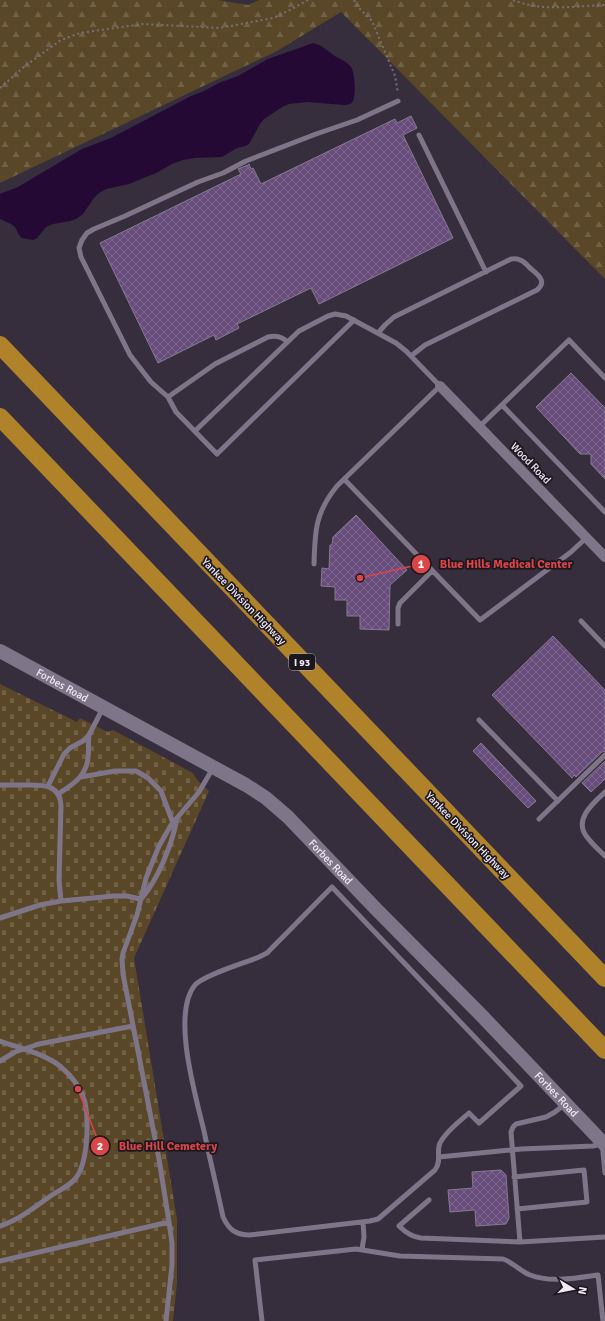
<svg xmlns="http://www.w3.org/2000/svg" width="605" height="1321" font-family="Signika,sans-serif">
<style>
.forest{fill:url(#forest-firs)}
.cemetery{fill:url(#cemetery-stones)}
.water{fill:#230934}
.building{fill:url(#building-cross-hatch);stroke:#857b8e}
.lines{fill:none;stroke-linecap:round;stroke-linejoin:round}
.path{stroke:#776f7d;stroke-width:2;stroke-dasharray:2 3;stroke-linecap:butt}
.lane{stroke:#7f7588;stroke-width:5}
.street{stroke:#7f7588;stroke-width:10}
.secondary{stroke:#7f7588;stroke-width:14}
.highway{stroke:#b0832a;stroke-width:18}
.labels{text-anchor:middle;stroke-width:3.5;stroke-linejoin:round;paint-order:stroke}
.shield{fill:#1b171f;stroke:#b0abb5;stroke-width:1}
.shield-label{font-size:10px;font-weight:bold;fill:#f0eaf5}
.street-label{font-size:11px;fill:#f0eaf5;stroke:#1b171f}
.leader{fill:none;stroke:#da4547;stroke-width:1.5}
.callout-dot{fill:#da4547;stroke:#1b171f;stroke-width:1.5}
.mark-label{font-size:12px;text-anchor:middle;font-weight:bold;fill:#fff}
.callout-label{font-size:12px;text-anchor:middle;font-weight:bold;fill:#da4547;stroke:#1b171f;stroke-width:3.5;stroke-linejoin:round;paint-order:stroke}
</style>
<defs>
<pattern id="forest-firs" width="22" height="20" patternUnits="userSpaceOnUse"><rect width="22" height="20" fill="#594727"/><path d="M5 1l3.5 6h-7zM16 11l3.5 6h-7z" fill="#716247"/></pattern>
<pattern id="cemetery-stones" width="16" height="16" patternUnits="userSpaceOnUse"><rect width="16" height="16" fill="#594727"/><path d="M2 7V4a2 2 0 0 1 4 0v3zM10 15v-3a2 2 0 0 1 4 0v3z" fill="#716247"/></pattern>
<pattern id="building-cross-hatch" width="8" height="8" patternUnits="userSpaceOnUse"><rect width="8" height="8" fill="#674c7c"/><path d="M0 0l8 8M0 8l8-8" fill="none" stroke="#7d668f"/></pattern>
</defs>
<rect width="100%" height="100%" fill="#362d3d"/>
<!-- forest -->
<path class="forest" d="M0 0H218L248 5 259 0H605V279L341 12 277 51 0 183Z"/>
<!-- cemetery -->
<path class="cemetery" d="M0 684 77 722 80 718 108 732 113 730 193 773 198 781 209 791 134 958 177 1219V1283L173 1321H0Z"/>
<!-- water -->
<path class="water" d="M313 43C323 45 327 51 335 56 340 59 347 62 351 67 355 73 356 95 353 101 352 104 348 105 345 105L307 102 289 104 282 107 264 119 260 124 249 144 245 146 237 148 222 157 194 158 183 160 172 164 156 173 129 184 106 189 99 193 94 198 83 214 76 219 70 221 53 224 46 227 37 238 33 240 22 238 19 235 15 227 11 224 0 219V194L18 187 82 149 111 138 191 96 204 91 219 83 238 76 268 59Z"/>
<!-- building -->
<path class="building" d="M411 116 417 128 403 135 453 238 319 304 311 288 237 324 239 328 216 340 214 335 158 363 100 243 241 174 238 169 248 165 249 164 251 169 253 168 261 184 395 119 397 123Z
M571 373 605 408V479L591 464V454H580L536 407Z
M356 515 407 570 390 585 389 630 360 629V616H347V600H335V587L321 586 322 568 329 569 330 545H332L333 537Z
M553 636 605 690V751L602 752 576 777 574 775 572 778 492 695Z
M481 743 536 801 528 808 473 751Z
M605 761V779L591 792 582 783Z
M501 1170 506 1175 509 1218 506 1224 476 1226 475 1210 450 1212 448 1190 473 1188 472 1172Z"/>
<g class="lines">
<!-- path -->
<path class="path" d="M354 0 359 8 372 21 395 76 398 93
M513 0C541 12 576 6 605 5
M0 88 25 66 61 40 80 33 143 24 220 28 273 18 292 9 308 0"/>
<!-- lane -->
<path class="lane" d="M419 135 486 272
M354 320 217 454 176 412 168 397 151 382 130 355 81 257 79 248 82 240 87 233 94 229 125 216 198 182 223 173 246 161 316 134 357 120 398 101
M378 333 385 325 394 317 511 259C514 259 517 258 520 260 524 261 527 265 530 268 537 274 548 281 537 290L425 345 411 356
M168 397 215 364 268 337C276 335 282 336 287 342
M502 405 605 512
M479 427 569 340 605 378
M195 431 299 331 328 316 335 314 346 316 396 343 406 351 440 386 337 486C315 513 315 531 314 564
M344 479 480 620 571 552 586 538
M581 621 605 646
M398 624V608L400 603 432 571
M479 720 558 801
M81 777 115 771H136L148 778 161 791 173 823
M0 785C10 785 19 785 29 785 45 785 60 785 61 806L59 880 61 901
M48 786 64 754 70 748 83 741 89 735 103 708
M605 792C593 803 573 820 587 837 592 844 599 850 605 856
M58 794C72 785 86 777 88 758 89 751 88 743 89 736
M539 819 605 755
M332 887 521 1086 479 1123 469 1113C460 1121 446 1131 440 1143 436 1152 442 1161 435 1170L378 1219 370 1221 250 1235C236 1235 229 1230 223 1217 217 1188 210 1160 204 1131 196 1097 171 1014 195 985 204 975 245 963 259 957L267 953Z
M141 899C158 880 172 844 177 819
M0 918 40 905 61 901 114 896H127L140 899
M0 1041C19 1048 46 1054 61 1067 72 1076 81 1089 85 1102 89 1122 88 1164 75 1179 69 1186 60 1190 52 1195 36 1206 19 1220 0 1226
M0 1061 15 1052 39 1044 133 1026
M565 1104 555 1112 546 1117 516 1124 513 1127 511 1132 520 1242 605 1237
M439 1157 521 1149 593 1146 597 1145 602 1142 605 1173
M514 1177 584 1170 587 1202 517 1209
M429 1200 399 1226C406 1233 412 1237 421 1238L520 1242
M362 1249 364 1237 363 1222
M0 1261 169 1222
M166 1321 172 1265V1243L169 1222 159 1159 123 974 122 959 123 953 137 915 146 878 159 846 171 825 199 792 213 768
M262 1321 255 1260 356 1249 400 1256 503 1259C514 1263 520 1271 530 1275 550 1283 577 1278 598 1275L603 1321"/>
<!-- street -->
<path class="street" d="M440 386 605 557"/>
<!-- secondary -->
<path class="secondary" id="s1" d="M0 651 246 785 266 798 288 817 375 908 484 1018 605 1145"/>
<!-- highway -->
<path class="highway" d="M0 345 605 978
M0 417 605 1050"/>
</g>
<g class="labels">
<!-- shield labels -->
<rect class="shield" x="289" y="654" width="26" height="16" rx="3"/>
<g class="shield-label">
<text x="302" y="666">I 93</text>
</g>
<!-- street labels -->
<g class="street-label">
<text transform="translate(531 463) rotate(46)" y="4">Wood Road</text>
<text transform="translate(244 601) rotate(46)" y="4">Yankee Division Highway</text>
<text dy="4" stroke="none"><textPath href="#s1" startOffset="71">Forbes Road</textPath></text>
<text transform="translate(468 835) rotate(46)" y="4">Yankee Division Highway</text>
<text dy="4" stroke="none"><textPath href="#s1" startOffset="395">Forbes Road</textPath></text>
<text dy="4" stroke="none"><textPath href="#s1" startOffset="719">Forbes Road</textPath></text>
</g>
</g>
<!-- callouts -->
<path class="leader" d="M360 578L421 564M78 1089L100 1146"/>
<g class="callout-dot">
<circle cx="360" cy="578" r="4"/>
<circle cx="78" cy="1089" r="4"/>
<circle cx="421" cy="564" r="10"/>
<circle cx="100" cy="1146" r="10"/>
</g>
<g class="mark-label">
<text x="421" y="568">1</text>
<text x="100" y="1150">2</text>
</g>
<g class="callout-label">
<text x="506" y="568">Blue Hills Medical Center</text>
<text x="168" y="1150">Blue Hill Cemetery</text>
</g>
<!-- north arrow -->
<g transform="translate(573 1289) rotate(100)" stroke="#1b171f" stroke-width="3" paint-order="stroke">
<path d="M0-3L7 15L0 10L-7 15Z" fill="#f0eaf5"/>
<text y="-6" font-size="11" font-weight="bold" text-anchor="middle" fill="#f0eaf5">N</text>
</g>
</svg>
